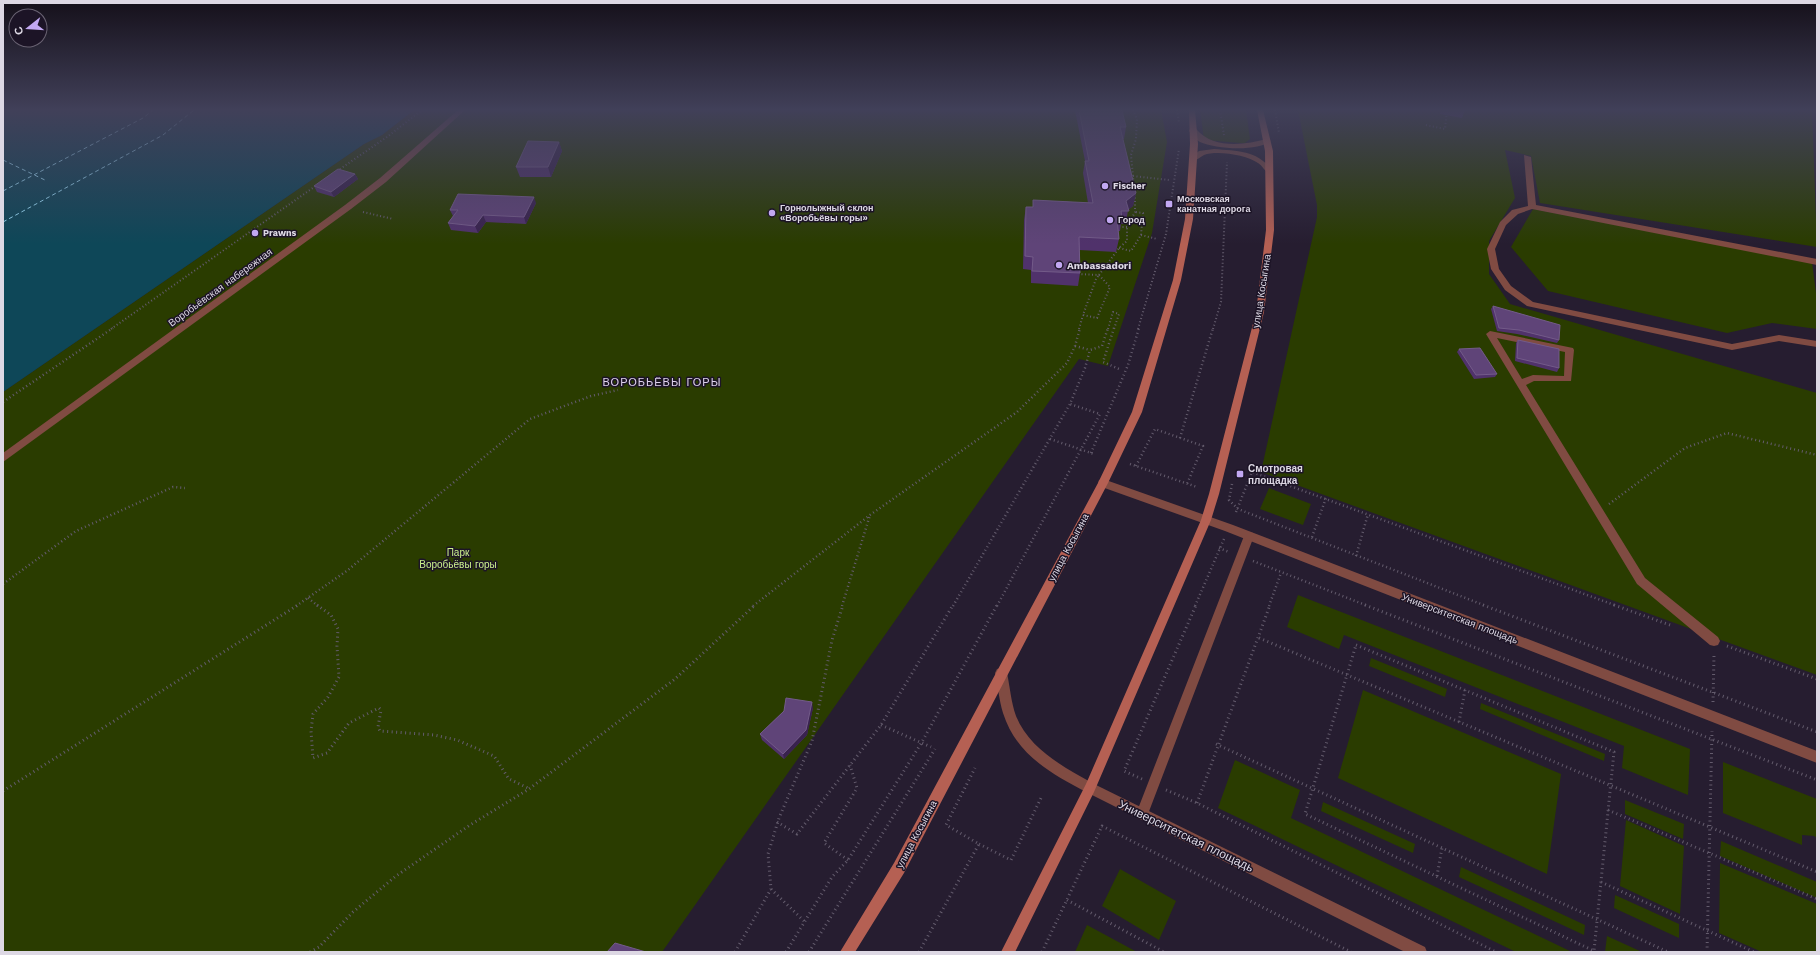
<svg xmlns="http://www.w3.org/2000/svg" width="1820" height="955" font-family="'Work Sans',sans-serif">
<style>
.green{fill:#2a3c00}
.water{fill:#0e4758}
.lines{fill:none;stroke-linecap:round;stroke-linejoin:round}
.ferry{stroke:#9ae3fd;stroke-width:1;stroke-dasharray:4 3;stroke-linecap:butt}
.path-far2{stroke:#645c6d;stroke-width:2;stroke-dasharray:1 2.5;stroke-linecap:butt}
.path-far1{stroke:#645c6d;stroke-width:2.5;stroke-dasharray:1 3;stroke-linecap:butt}
.path{stroke:#645c6d;stroke-width:3;stroke-dasharray:1 3.5;stroke-linecap:butt}
.service{fill:#804b42;fill-rule:evenodd}
.tertiary{fill:#804b42;fill-rule:evenodd}
.secondary{fill:#b56053;fill-rule:evenodd}
.wall{fill:#50326b}
.shaded-wall{fill:#39224e}
.building{fill:#5f4478;stroke:#735b89}
.poi-dot{fill:#c2a8f2;stroke:#1c1426;stroke-width:1.5}
.labels{text-anchor:middle;stroke-width:3;stroke-linejoin:round;paint-order:stroke}
.far-poi-label{font-size:9px;font-weight:bold;fill:#ddd8e4;stroke:#1c1426;text-anchor:start}
.poi-label{font-size:10px;font-weight:bold;fill:#ddd8e4;stroke:#1c1426;text-anchor:start}
.street-label{font-size:10px;fill:#ddd8e4;stroke:#1c1426}
.park-label{font-size:10px;fill:#cbf18c;stroke:#1c1426}
.neighbourhood-label{font-size:11px;letter-spacing:1px;fill:#dfd3ed;stroke:#1c1426}
.near-street-label{font-size:12px;fill:#ddd8e4;stroke:#1c1426}
</style>
<rect width="100%" height="100%" fill="#261d30"/>
<!-- green -->
<path class="green" d="M414 110H1161L1167 142 1152 233 1108 366 1079 359 662 952H3V392L364 144 382 135Z
M1200 110H1246L1250 139 1245 143H1241L1204 140Z
M1298 110H1812L1817 247 1540 203 1531 156 1505 150 1515 198 1489 241V274L1510 304 1817 393V675L1261 472 1317 217V205Z
M1533 209 1812 262 1817 301V329L1772 323 1727 333 1548 291 1511 247Z
M1269 488 1311 504 1303 525 1260 509Z
M1298 595 1690 749 1688 795 1622 768 1624 746 1344 635 1339 649 1287 627Z
M1371 658 1447 689 1445 697 1369 666Z
M1363 690 1561 774 1547 874 1338 778Z
M1481 703 1605 754 1604 761 1480 709Z
M1235 760 1300 790 1291 818 1572 952H1516L1218 808Z
M1723 762 1817 799V838L1814 836 1802 835V845L1723 813Z
M1625 800 1684 824 1683 839 1625 814Z
M1323 802 1415 844 1413 853 1321 811Z
M1626 820 1684 846 1680 914 1620 886Z
M1721 841 1817 882V898L1720 856Z
M1720 863 1817 904V952H1762L1719 933Z
M1461 867 1585 925 1584 935 1459 877Z
M1120 869 1176 901 1159 940 1102 906Z
M1615 895 1679 924V938L1614 908Z
M1087 925 1137 952H1075Z
M1607 936 1642 952H1605Z"/>
<!-- water -->
<path class="water" d="M3 110H414L382 135 364 144 3 392Z"/>
<g class="lines">
<!-- ferry -->
<path class="ferry" d="M3 160 47 181
M3 191 143 118 153 110
M3 222 163 135 194 110"/>
<!-- path-far2 -->
<path class="path-far2" d="M1133 110 1137 119 1136 139 1131 155 1134 187
M1177 110 1179 123
M1220 110 1224 135
M1275 110 1279 133
M1426 125 1445 129 1447 110
M337 171 387 137 422 110
M1133 176 1169 180
M363 212 393 219
M1119 227H1127L1135 212V194
M1141 235 1157 239
M1119 248 1131 251 1141 235 1143 213 1135 212
M1078 274 1099 275
M1099 275 1110 287 1097 318 1083 315 1096 279Z
M1099 275 1119 248 1127 241V227
M111 329 317 185
M1079 329 1083 315
M1108 329 1113 312 1119 314 1114 329
M1138 329 1166 234 1179 149
M1213 329 1221 302 1227 162"/>
<!-- path-far1 -->
<path class="path-far1" d="M1114 328 1103 362 1119 369
M1075 346 1090 350
M3 402 113 328
M1180 438 1213 328
M1050 439 1094 454
M1091 453 1128 365 1139 328
M1130 464 1197 487
M1136 466 1155 429 1203 446 1187 484
M1232 484 1229 500 1238 509 1486 606
M1609 504 1685 448 1727 433 1817 455
M1236 512 1252 472 1617 606
M1312 537 1326 498
M1219 548 1229 552
M1356 556 1368 514
M1253 561 1368 606
M3 584 76 531 173 487 185 488
M308 598 318 606
M296 606 348 570 530 419 591 396 618 390
M753 606 870 515 1017 412 1067 363 1075 346 1080 328
M842 606 870 515
M953 606 1070 404 1085 368 1090 350 1102 346 1108 328
M997 606 1100 414 1070 404
M1195 606 1224 539
M1269 606 1281 573"/>
<!-- path -->
<path class="path" d="M317 605 331 615 338 629 337 646 339 677 328 697 313 714 311 731 313 758 327 753 349 723 379 708 381 710 378 727 380 731 434 735 457 740 494 756 509 779 528 788
M1365 605 1817 780
M1483 605 1817 732
M1614 605 1670 625
M1259 638 1817 872
M1356 645 1614 752 1594 951 1305 814Z
M1727 646 1817 679
M1713 702 1714 655
M1459 722 1465 690
M881 725 931 747
M1216 744 1668 952
M1142 779 1124 771 1196 605
M1166 790 1197 803 1496 952
M3 791 298 605
M1197 803 1270 605
M1608 810 1817 899
M777 822 797 834 881 725 953 605
M979 844 1011 860 1041 798
M848 860 824 843 857 788 850 765
M1437 876 1442 848
M1601 882 1754 952
M771 889 805 922
M1067 900 1164 952
M310 952 319 947 353 912 396 876 470 825 529 789 675 679 755 605
M735 952 771 889 768 854 779 818 812 741 832 640 843 605
M786 952 832 877 848 860 922 742 997 605
M809 952 935 749
M919 952 979 844 946 825 975 768
M1042 952 1102 826 1351 952
M1707 952 1712 731"/>
<!-- service -->
<path class="service" d="M458 110H465L386 182 351 209 3 462V453L345 205 380 178Z
M1524 155 1531 157 1536 205 1817 259V265L1532 209 1518 214 1506 225 1495 249 1499 269 1511 286 1533 302 1732 344 1779 335 1817 341V347L1779 341 1732 350 1527 306 1505 290 1491 269 1487 249 1500 222 1512 210 1528 206Z
M1490 331 1573 348 1574 350 1571 381H1534L1526 385 1645 578 1718 637 1720 641 1718 645 1714 646 1710 645 1637 584 1486 334ZM1497 338 1565 352 1564 376 1533 375 1522 379Z
M1249 532 1253 533 1254 536 1148 814 1147 818 1142 820 1137 818 1136 814 1244 536 1245 533Z"/>
<!-- tertiary -->
<path class="tertiary" d="M1190 129H1196C1213 149 1244 145 1267 139L1271 141C1257 152 1215 149 1200 142 1196 140 1193 135 1189 131Z
M1214 149C1238 151 1257 150 1273 171L1269 173C1264 171 1263 166 1258 163 1247 155 1217 150 1204 155 1200 157 1197 160 1193 161L1189 159 1199 151Z
M1103 479 1233 525 1817 751V763L1225 531 1099 486 1098 483 1099 480Z
M1001 668 1005 669 1007 673C1010 687 1011 702 1016 716 1030 750 1064 767 1094 784L1425 947 1427 952H1405L1086 792C1050 773 1016 754 1003 713 999 700 998 686 995 673L997 669Z"/>
<!-- secondary -->
<path class="secondary" d="M1189 110H1195L1198 144 1193 219 1181 280 1142 412 1108 483 904 873 855 952H840L894 863 1098 483 1132 412 1173 280 1185 219 1190 144Z
M1257 110H1263L1273 151 1274 230 1264 312 1219 494 1211 520 1094 792 1015 952H1001L1086 784 1201 520 1209 494 1256 312 1266 230 1265 151Z"/>
</g>
<!-- wall -->
<path class="wall" d="M1075 110H1122L1126 127 1124 139H1123L1136 193 1133 206 1128 210 1126 224H1121L1120 231H1118L1119 239 1116 252 1079 250 1080 273 1078 286 1031 283V270L1023 269 1024 220 1026 207H1033V200L1088 203 1083 173 1085 161Z
M1440 110H1465L1462 118 1440 114Z
M559 142 562 151 551 177H520L516 167Z
M355 174 358 179 334 197 317 192 314 186Z
M536 203 526 224 486 222 478 233 451 230 448 223 453 216 450 210Z
M1493 306 1559 340 1557 343 1517 334 1497 331 1491 309Z
M1518 340 1559 368 1557 372 1515 361 1516 343Z
M1459 349 1497 374 1495 377 1474 379 1457 352Z
M813 708 807 735 784 759 762 740 760 734 784 711Z"/>
<!-- shaded-wall -->
<path class="shaded-wall" d="M559 142 562 151 551 177 548 167Z
M355 174 358 179 334 197 331 192Z
M1136 193 1133 206 1127 211 1126 201Z
M534 197 536 203 526 224 524 217Z
M483 215 486 222 478 233 475 226Z
M812 702 813 708 807 735 784 759 783 754Z"/>
<!-- building -->
<path class="building" d="M1079 110H1122L1126 127H1120L1136 193 1126 201 1129 211H1121L1122 218H1117L1119 239 1079 237 1080 273 1032 271 1033 257 1025 256 1026 207H1033V200L1093 203 1085 161H1089Z
M528 141 559 142 548 167H516Z
M338 169 355 174 331 192 314 186Z
M458 194 534 197 524 217 483 215 475 226 448 223 458 210H450Z
M1493 306 1560 325 1559 340 1519 330 1499 328Z
M1518 340 1559 349V368L1517 358Z
M1480 348 1497 374 1476 375 1459 349Z
M786 698 812 702 806 730 783 754 760 734 784 711Z
M615 943 646 952H607Z"/>
<!-- sky -->
<linearGradient id="sky" x2="0" y2="1"><stop stop-color="#15101a"/><stop offset="0.45" stop-color="#414059"/><stop offset="1" stop-color="#414059" stop-opacity="0"/></linearGradient>
<rect width="1820" height="244" fill="url(#sky)"/>
<!-- markers -->
<g class="poi-dot">
<circle cx="1105" cy="186" r="4"/>
<rect x="1165" y="200" width="8" height="8" rx="2"/>
<circle cx="772" cy="213" r="4"/>
<circle cx="1110" cy="220" r="4"/>
<circle cx="255" cy="233" r="4"/>
<circle cx="1059" cy="265" r="4"/>
<rect x="1236" y="470" width="8" height="8" rx="2"/>
</g>
<g class="labels">
<!-- far-poi labels -->
<g class="far-poi-label">
<text x="1113" y="189">Fischer</text>
<text x="1177" y="202">Московская<tspan x="1177" dy="10">канатная дорога</tspan></text>
<text x="780" y="211">Горнолыжный склон<tspan x="780" dy="10">«Воробьёвы горы»</tspan></text>
<text x="1118" y="223">Город</text>
<text x="263" y="236">Prawns</text>
</g>
<!-- poi labels -->
<g class="poi-label">
<text x="1067" y="269">Ambassadori</text>
<text x="1248" y="472">Смотровая<tspan x="1248" dy="12">площадка</tspan></text>
</g>
<!-- street labels -->
<g class="street-label">
<text transform="translate(220 287) rotate(-36)" y="4">Воробьёвская набережная</text>
<text transform="translate(1261 291) rotate(-81)" y="4">улица Косыгина</text>
<text transform="translate(1068 547) rotate(-62)" y="4">улица Косыгина</text>
<text transform="translate(1460 618) rotate(21)" y="4">Университетская площадь</text>
<text transform="translate(916 834) rotate(-62)" y="4">улица Косыгина</text>
</g>
<!-- park labels -->
<g class="park-label">
<text x="458" y="556">Парк<tspan x="458" dy="12">Воробьёвы горы</tspan></text>
</g>
<!-- neighbourhood labels -->
<g class="neighbourhood-label">
<text x="662" y="386">ВОРОБЬЁВЫ ГОРЫ</text>
</g>
<!-- near-street labels -->
<g class="near-street-label">
<text transform="translate(1186 836) rotate(26)" y="4">Университетская площадь</text>
</g>
</g>
<!-- border -->
<rect width="1820" height="955" fill="none" stroke="#ddd8e4" stroke-width="8"/>
<!-- north arrow -->
<g transform="translate(28 28) rotate(253)"><circle r="19" fill="#1c1426" stroke="#696272"/>
<path d="M0-3L7 15L0 10L-7 15Z" fill="#c2a8f2"/>
<text y="-6" font-size="11" font-weight="bold" text-anchor="middle" fill="#ddd8e4">С</text>
</g>
</svg>
